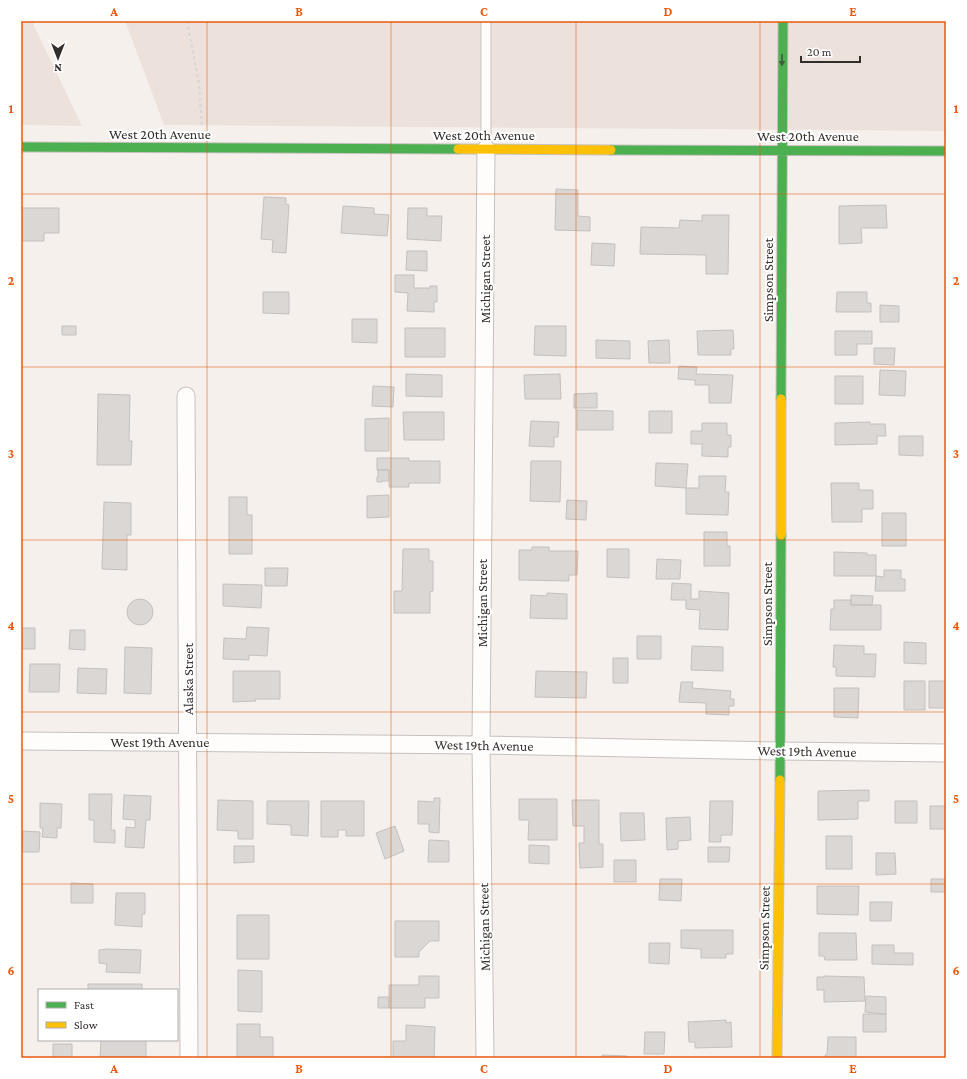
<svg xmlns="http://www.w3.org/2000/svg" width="967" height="1079" font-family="'Crimson Pro',serif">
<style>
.built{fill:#ede2db}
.building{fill:#dbd7d5;stroke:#c4c0bd}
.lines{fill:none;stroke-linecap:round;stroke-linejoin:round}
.lane-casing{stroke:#c6c1bf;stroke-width:11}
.street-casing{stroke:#c6c1bf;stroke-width:19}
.fast-casing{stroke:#c6c1bf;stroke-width:11}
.slow-casing{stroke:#c6c1bf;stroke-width:11}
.path{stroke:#d9d7d6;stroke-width:2.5;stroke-dasharray:3 3;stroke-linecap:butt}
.lane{stroke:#fefdfc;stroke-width:9}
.street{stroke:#fefdfc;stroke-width:17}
.fast{stroke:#4caf50;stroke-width:9}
.slow{stroke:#ffc107;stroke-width:9}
.oneway{fill:#3b5b39}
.grid{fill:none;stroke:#e8590c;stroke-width:1;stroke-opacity:0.55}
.labels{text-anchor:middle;stroke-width:4;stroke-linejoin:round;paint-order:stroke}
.street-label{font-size:14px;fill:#322e2c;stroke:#fff}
.neatline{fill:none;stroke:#e8590c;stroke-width:1.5}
.grid-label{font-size:13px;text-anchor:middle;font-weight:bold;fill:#e8590c}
</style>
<rect width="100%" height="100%" fill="#f6f0ed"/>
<!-- built -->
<path class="built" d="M21 21H32L82 126 21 125Z
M125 21H946V131L164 125Z"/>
<!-- building -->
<path class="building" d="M556 189 578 190V216L590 217V231L555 230Z
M264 197 286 198V204L289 205 286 253 272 252 273 240 261 239Z
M886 205 887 228H861L862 243 839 244V206Z
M343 206 374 208V214L389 215 387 236 341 233Z
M21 208H59V233H44V241H21Z
M408 208H427V216H442L441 241 407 239Z
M702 215H729L728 274H706V255L640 254 641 227 679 228 680 220 702 221Z
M592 243 615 244 614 266 591 265Z
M407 251H427V271L406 270Z
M395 275H414V288H430V286H437V302H434V312L407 311 408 293 395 292Z
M263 292H289V314L263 313Z
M837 292H867V303H871V312H836Z
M880 305 899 306V322H880Z
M352 319H377V343L352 342Z
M62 326H76V335H62Z
M535 326H566V356L534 355Z
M405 328H445V357H405Z
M733 330 734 349H731V355H698L697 331Z
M835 331H872V344H857V355H835Z
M596 340 630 341V359L596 358Z
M669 340 670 363H649L648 341Z
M874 348H895L894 365 874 364Z
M679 366 697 367 696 374 733 375 731 403H709V385H695V380L678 379Z
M880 370 906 371 905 396 879 395Z
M406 374 442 375V397L406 396Z
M560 374 561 399H525L524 375Z
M835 376H863V404H835Z
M373 386 394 387 393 407 372 406Z
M597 393V408H574V394Z
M98 394 130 395 129 441H132L131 465H97Z
M577 410 613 411V430H577Z
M649 411H672V433H649Z
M403 412H444V440H404Z
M389 418V451H365V419Z
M531 421 559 422 558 437H554V447L529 446Z
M870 422V424H885L886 436H877V444L835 445V423Z
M702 423H727V435H731V447H728V457L702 456V444H691V431H702Z
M899 436H923V456L899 455Z
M377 458H409V461H440V483H409V487H389V470H377Z
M531 461H561L560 502 530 501Z
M656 463 688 464 686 488 655 486Z
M378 470H389V481H382V482H377V477H378Z
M699 476H726L725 492H729L728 515 686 514V488H699Z
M831 483H859V490H873V509H862V522H832Z
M389 495V517L367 518V496Z
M229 497H247V515H252V554H229Z
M567 500 587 501 586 520 566 519Z
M104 502 131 503V535H127V570L102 569Z
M882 513H906V546H882Z
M704 532H727V546H730V566H704Z
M532 547H549V551H578L577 575H569V581L519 580V550H532Z
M403 549H429V561H433V591L430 592V613H394V591H402Z
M607 549H629V578L607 577Z
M834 552 867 553V555H876V576H834Z
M657 559 681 560 680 579H656Z
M265 568H288L287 586H265Z
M884 570H901V579H905V591H875L876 576 884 577Z
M672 583 691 584V599H699V591L729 593 728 630 699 629 700 610 686 609V600H671Z
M223 584 262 585 261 608 223 606Z
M547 593 567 594V619L530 618 531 595 547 596Z
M851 595 873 596 872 605H851Z
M127 612a13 13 0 1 1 26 0a13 13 0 1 1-26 0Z
M834 600H851V605H881V630H830L831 609H834Z
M247 627 269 628 267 656 249 655V660L223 659 224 638 246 639Z
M21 628H35V649H21Z
M70 630H85V650L69 649Z
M637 636H661V659H637Z
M904 642 926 643V664L904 663Z
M834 645 864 646V654H876L875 677 836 676V667H833Z
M692 646 723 647V671L691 670Z
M125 647 152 648 151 694 124 693Z
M613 658H628V683H613Z
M30 664H60L59 692H29Z
M78 668 107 669 106 694 77 693Z
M233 671H280V699H255L256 701 233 702Z
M536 671 587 672 586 698 535 697Z
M904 681H925V710H904Z
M929 681H946V708H929Z
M681 682H693L692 688 731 691 730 699H734V706H729V715L706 714V703L679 702Z
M834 688H859L858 718 834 717Z
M869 790V801H858V819L818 820V791Z
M89 794H112L111 830H115V843L94 842V820H89Z
M124 795 151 796 150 820H146L144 848 125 847 126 827 135 828V820L123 819Z
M434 798H440L439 833 429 832V824H418V801L434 802Z
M519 799H557V840H528L529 820H519Z
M218 800 253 801V839H238V831L217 830Z
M572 800H599V844H603V867L580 868 579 843H584V826H573Z
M267 801H309L308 836 291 835V825L267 824Z
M321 801H364V836H346V830H338V837H321Z
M710 801H733L732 835H721V842H709Z
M895 801H917V823H895Z
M40 803 62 804 61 828H57V838L42 837 43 828H40Z
M930 806H946V829H930Z
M620 813H644L645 840 621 841Z
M690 817 691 840 678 841V849L667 850 666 818Z
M395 826 404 851 385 859 376 833Z
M23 831 40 832 39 852H22Z
M826 836H852V869H826Z
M429 840 449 841V862H428Z
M529 845 549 846V864L529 863Z
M234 846H254V862L234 863Z
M708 847H730L729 862H708Z
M876 853H895L896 874 876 875Z
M614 860H636V882H614Z
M660 879H682L681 901 659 900Z
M931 879H946V892H931Z
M71 883 93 884V903H71Z
M817 886H859L858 915 817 914Z
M116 893H145V914H142V927L115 925Z
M870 902H892L891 921H870Z
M237 915H269V959H237Z
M395 921H439V941H430L419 952V957H395Z
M681 930H733V954H726V958H701V949L681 948Z
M819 933H856L857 960H825L824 956H819Z
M649 943H670L669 964 649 963Z
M872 945H894V953H913V965L872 964Z
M107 949 141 950 140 973 106 972 107 964 99 963V950Z
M238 970 262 971V1012L238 1011Z
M419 976H439V998H425V1008H389V985H419Z
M824 976 864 977 865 1001 824 1002V990H817V977H824Z
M88 984H142V990H88Z
M866 996 886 997V1014L865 1012Z
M378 997H389V1008H378Z
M863 1014H886V1032H863Z
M726 1020V1023L731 1022 732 1047 695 1048V1042H689L688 1022Z
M237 1024H260V1037H273V1058H237Z
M406 1025 435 1027 434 1058H393V1041H406Z
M645 1032H665L664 1054H644Z
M828 1037H856V1058H825V1055H827Z
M101 1040H146V1057H100Z
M53 1044H72V1058H53Z
M602 1055 627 1056V1058H602Z"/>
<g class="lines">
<defs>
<path id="lane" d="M486 149V21"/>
<path id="street" d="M186 396 189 1058
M21 741 481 745 780 751 946 753
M485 1058 481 745 486 149"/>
<path id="fast" d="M21 147 458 149
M611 150 946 151
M781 399 783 21
M780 780 781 535"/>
<path id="slow" d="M458 149 611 150
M781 535V399
M777 1058 780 780"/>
</defs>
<!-- lane casing -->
<use href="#lane" class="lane-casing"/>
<!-- street casing -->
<use href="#street" class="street-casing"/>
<!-- fast casing -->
<use href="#fast" class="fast-casing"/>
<!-- slow casing -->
<use href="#slow" class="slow-casing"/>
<!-- path -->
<path class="path" d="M187 21 199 84 202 125"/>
<!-- lane -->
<use href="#lane" class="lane"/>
<!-- street -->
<use href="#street" class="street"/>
<!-- fast -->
<use href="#fast" class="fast"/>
<!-- slow -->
<use href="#slow" class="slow"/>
</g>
<!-- one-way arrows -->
<defs><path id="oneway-solid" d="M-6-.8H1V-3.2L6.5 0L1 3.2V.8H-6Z"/></defs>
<use class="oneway" href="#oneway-solid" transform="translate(782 60) rotate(90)"/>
<!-- grid -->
<path class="grid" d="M207 21V1058M391 21V1058M576 21V1058M760 21V1058M21 194H946M21 367H946M21 540H946M21 712H946M21 884H946"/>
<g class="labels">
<!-- street labels -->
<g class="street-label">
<text x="160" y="139">West 20th Avenue</text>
<text x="484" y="140">West 20th Avenue</text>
<text x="808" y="141">West 20th Avenue</text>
<text transform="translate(485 279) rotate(-90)" y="5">Michigan Street</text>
<text transform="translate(768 280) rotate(-90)" y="5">Simpson Street</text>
<text transform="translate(482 603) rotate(-90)" y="5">Michigan Street</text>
<text transform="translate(767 604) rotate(-90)" y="5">Simpson Street</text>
<text transform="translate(188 679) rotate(-90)" y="5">Alaska Street</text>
<text x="160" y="747">West 19th Avenue</text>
<text transform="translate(484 745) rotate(1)" y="5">West 19th Avenue</text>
<text transform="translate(807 751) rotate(1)" y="5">West 19th Avenue</text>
<text transform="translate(484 927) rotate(-91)" y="5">Michigan Street</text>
<text transform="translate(764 928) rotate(-89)" y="5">Simpson Street</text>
</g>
</g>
<!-- border -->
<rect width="967" height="1079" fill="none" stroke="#ffffff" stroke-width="44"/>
<!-- legend -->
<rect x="38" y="989" width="140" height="52" fill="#ffffff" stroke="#adabab"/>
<rect x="46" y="1002" width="20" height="6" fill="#4caf50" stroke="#adabab"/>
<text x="74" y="1009" font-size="12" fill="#322e2c">Fast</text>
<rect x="46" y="1022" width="20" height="6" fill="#ffc107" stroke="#adabab"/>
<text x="74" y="1029" font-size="12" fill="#322e2c">Slow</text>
<!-- north arrow -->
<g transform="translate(58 58) rotate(180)" stroke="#ffffff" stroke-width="3" paint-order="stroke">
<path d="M0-3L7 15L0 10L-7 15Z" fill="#322e2c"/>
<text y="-6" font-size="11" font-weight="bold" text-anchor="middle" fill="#322e2c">N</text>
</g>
<!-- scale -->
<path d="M801 56v6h59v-6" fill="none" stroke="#322e2c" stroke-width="2"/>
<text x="807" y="56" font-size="12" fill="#322e2c" stroke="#ffffff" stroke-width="3" paint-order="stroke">20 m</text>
<rect x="22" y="22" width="923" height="1035" class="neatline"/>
<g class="grid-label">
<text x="114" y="16">A</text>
<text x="299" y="16">B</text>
<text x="484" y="16">C</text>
<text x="668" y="16">D</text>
<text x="853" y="16">E</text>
<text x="11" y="113">1</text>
<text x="956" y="113">1</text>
<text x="11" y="285">2</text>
<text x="956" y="285">2</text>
<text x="11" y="458">3</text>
<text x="956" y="458">3</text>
<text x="11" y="630">4</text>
<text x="956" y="630">4</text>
<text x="11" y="803">5</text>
<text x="956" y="803">5</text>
<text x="11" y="975">6</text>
<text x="956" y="975">6</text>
<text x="114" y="1073">A</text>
<text x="299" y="1073">B</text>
<text x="484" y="1073">C</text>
<text x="668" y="1073">D</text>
<text x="853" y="1073">E</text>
</g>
</svg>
